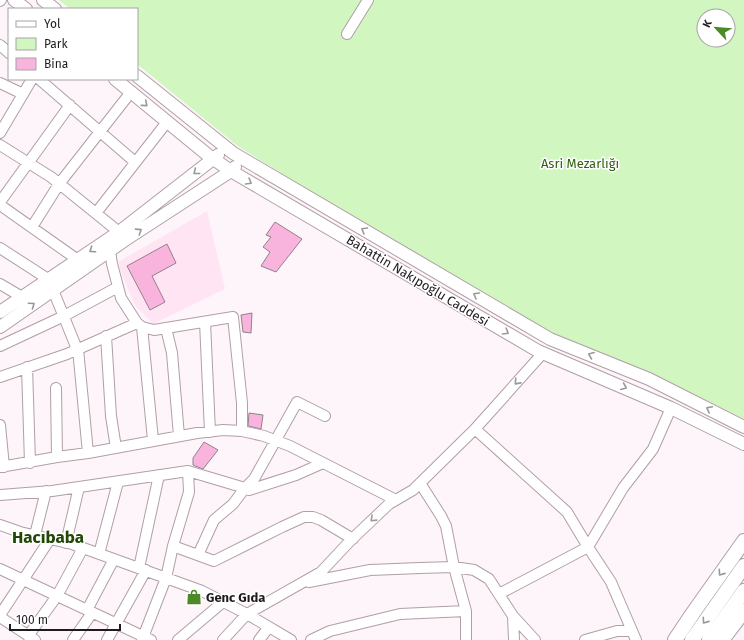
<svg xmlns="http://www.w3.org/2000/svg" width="744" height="640" font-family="'Fira Sans',sans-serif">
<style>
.built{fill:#ffe4f3}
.green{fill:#d1f6c0;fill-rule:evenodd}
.building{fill:#f9b4dd;stroke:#92818a}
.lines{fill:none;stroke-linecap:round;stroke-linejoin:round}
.minor-casing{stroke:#b09ea8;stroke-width:12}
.major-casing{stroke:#b09ea8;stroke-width:14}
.highway-casing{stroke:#b09ea8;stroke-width:16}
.minor{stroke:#fff;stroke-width:10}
.major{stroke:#fff;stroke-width:12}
.highway{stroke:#fff;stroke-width:14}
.oneway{stroke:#9b989a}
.labels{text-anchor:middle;stroke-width:3;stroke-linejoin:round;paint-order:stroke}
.park-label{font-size:13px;fill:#326112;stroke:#fff}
.street-label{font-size:13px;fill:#201a1e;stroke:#fff}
.poi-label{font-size:13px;font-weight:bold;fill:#201a1e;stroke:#fff;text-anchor:start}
.district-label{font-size:17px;font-weight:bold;fill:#224807;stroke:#fff}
</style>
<rect width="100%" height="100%" fill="#fdf5f9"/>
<!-- built -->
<path class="built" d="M207 211 225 289 153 324 135 305 121 272 118 262Z"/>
<!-- green -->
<path class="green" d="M59 0H744V419L547 333 392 242 239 147 137 64V9H70ZM704 16H728V40H704Z"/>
<!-- building -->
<path class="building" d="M275 222 302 239 276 272 261 266 270 252 263 247 271 237 266 235Z
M167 244 176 263 152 276 165 302 150 310 127 266Z
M252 313 251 333 243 332 241 315Z
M249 413 263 415 261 429 248 426Z
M204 442 218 450 203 469 193 465V458Z"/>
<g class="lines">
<defs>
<path id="minor" d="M0 1 1 0
M347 34 368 0
M0 45 9 53
M39 79 135 162
M0 83 23 94
M0 133 32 79
M0 145 51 177 119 232
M0 202 70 105
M0 205 78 260
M96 213 167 122
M32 227 59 184 131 92
M0 248 48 279
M110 251 112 264 121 298 137 323
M0 284 22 297
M53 290 77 349
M205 322 210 432
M142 327 154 330 233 317 242 403V431
M166 328 172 353 179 436
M106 336 111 416 116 448
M0 346 64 316 118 287
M78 349 88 453
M27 367 30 463
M0 377 67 354 137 323 142 327 153 440
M56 388 57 457
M0 425 4 467
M475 429 567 512 588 547 611 582 636 640
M0 467 57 457 88 453 197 433 223 430 242 431 264 436 290 446 396 500
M420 483 441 516 446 526 454 567 466 611V640
M0 495 52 491 188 471 245 488 254 479 297 402 325 416
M0 525 20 532 72 544 202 591 247 614 321 572 350 541 389 504 413 490 475 429 543 353
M35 535 46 491
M66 543 79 487
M173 546 214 561 282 527 304 517H313L321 520 353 539
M99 554 118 482
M198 555 214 520 233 504 245 488 249 490 296 475 323 463
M139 568 159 475
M0 569 151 640
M309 582 370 570 420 568 454 567 474 570 489 579 513 616 514 640
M499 594 588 547 623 488 653 449 671 408
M87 610 114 559
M0 615 50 539
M513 616 535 640
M0 617 35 640
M28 636 57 596 83 548
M73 640 92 613
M107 640 146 570
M142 640 166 578 173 546 189 492 188 471
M178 640 223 602
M223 640 247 614 291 640
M259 640 269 627
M311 640 330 631 400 614 466 611
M585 640 617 631H632"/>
<path id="major" d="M14 0 26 9
M43 0 55 9
M137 76 233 153 550 339 649 379 744 427
M115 79 209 156 231 171 538 351 671 408 744 444
M0 312 119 232 218 155
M0 327 125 240 231 171 235 167"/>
<path id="highway" d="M675 640 693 613 744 541
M692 640 744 566
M709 640 744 591
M722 640 744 611"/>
</defs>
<!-- minor casing -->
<use href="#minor" class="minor-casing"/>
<!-- major casing -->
<use href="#major" class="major-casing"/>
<!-- highway casing -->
<use href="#highway" class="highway-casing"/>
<!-- minor -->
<use href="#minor" class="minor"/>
<!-- major -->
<use href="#major" class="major"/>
<!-- highway -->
<use href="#highway" class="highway"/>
</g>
<!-- one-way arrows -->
<defs><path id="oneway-chevron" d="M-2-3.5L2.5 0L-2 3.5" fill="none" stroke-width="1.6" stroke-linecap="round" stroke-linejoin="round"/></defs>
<g class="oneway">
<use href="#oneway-chevron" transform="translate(145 104) rotate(40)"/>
<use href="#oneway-chevron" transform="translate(196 172) rotate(142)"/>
<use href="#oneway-chevron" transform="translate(249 182) rotate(30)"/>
<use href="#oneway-chevron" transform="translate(364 230) rotate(-150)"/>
<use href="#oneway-chevron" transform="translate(139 231) rotate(-33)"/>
<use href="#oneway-chevron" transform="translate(92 250) rotate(146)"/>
<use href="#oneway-chevron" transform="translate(476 295) rotate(-150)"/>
<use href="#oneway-chevron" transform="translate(32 305) rotate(-35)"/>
<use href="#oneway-chevron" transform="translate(506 332) rotate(31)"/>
<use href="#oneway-chevron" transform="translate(591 355) rotate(-158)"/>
<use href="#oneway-chevron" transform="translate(517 382) rotate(132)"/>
<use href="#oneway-chevron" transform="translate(624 387) rotate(23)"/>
<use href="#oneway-chevron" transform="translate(709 409) rotate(-153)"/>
<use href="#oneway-chevron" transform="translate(373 519) rotate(136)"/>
<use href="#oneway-chevron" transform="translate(721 573) rotate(125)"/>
<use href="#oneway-chevron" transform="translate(705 621) rotate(125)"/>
</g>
<!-- icons -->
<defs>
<symbol id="shop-bare" viewBox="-9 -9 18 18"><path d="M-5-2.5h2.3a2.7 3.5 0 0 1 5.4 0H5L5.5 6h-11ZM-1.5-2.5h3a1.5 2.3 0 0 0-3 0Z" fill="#4d8927" stroke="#fff" stroke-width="2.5" paint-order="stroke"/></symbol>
</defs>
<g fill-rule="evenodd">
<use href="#shop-bare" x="183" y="586" width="22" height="22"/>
</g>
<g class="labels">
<!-- park labels -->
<g class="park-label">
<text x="580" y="168">Asri Mezarlığı</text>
</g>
<!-- street labels -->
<g class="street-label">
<text transform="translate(418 280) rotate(31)" y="5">Bahattin Nakıpoğlu Caddesi</text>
</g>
<!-- poi labels -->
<g class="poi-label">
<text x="206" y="602">Genc Gıda</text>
</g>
<!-- district labels -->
<g class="district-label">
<text x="48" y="543">Hacıbaba</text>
</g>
</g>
<!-- legend -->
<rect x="8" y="8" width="130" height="72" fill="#ffffff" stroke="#a6a3a5"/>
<rect x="16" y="21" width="20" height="6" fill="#ffffff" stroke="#a6a3a5"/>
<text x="44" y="28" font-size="12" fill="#201a1e">Yol</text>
<rect x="16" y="38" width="20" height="12" fill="#d1f6c0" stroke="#a6a3a5"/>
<text x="44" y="48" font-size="12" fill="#201a1e">Park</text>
<rect x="16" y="58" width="20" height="12" fill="#f9b4dd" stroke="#a6a3a5"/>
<text x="44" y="68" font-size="12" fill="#201a1e">Bina</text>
<!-- north arrow -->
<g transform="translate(716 28) rotate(296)"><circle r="19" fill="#ffffff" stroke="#a6a3a5"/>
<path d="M0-3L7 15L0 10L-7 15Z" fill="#4d8927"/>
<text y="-6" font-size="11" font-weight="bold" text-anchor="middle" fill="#201a1e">K</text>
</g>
<!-- scale -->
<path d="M10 624v6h110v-6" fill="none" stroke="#201a1e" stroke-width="2"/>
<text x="16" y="624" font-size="12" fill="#201a1e" stroke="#ffffff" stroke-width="3" paint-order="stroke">100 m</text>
</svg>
